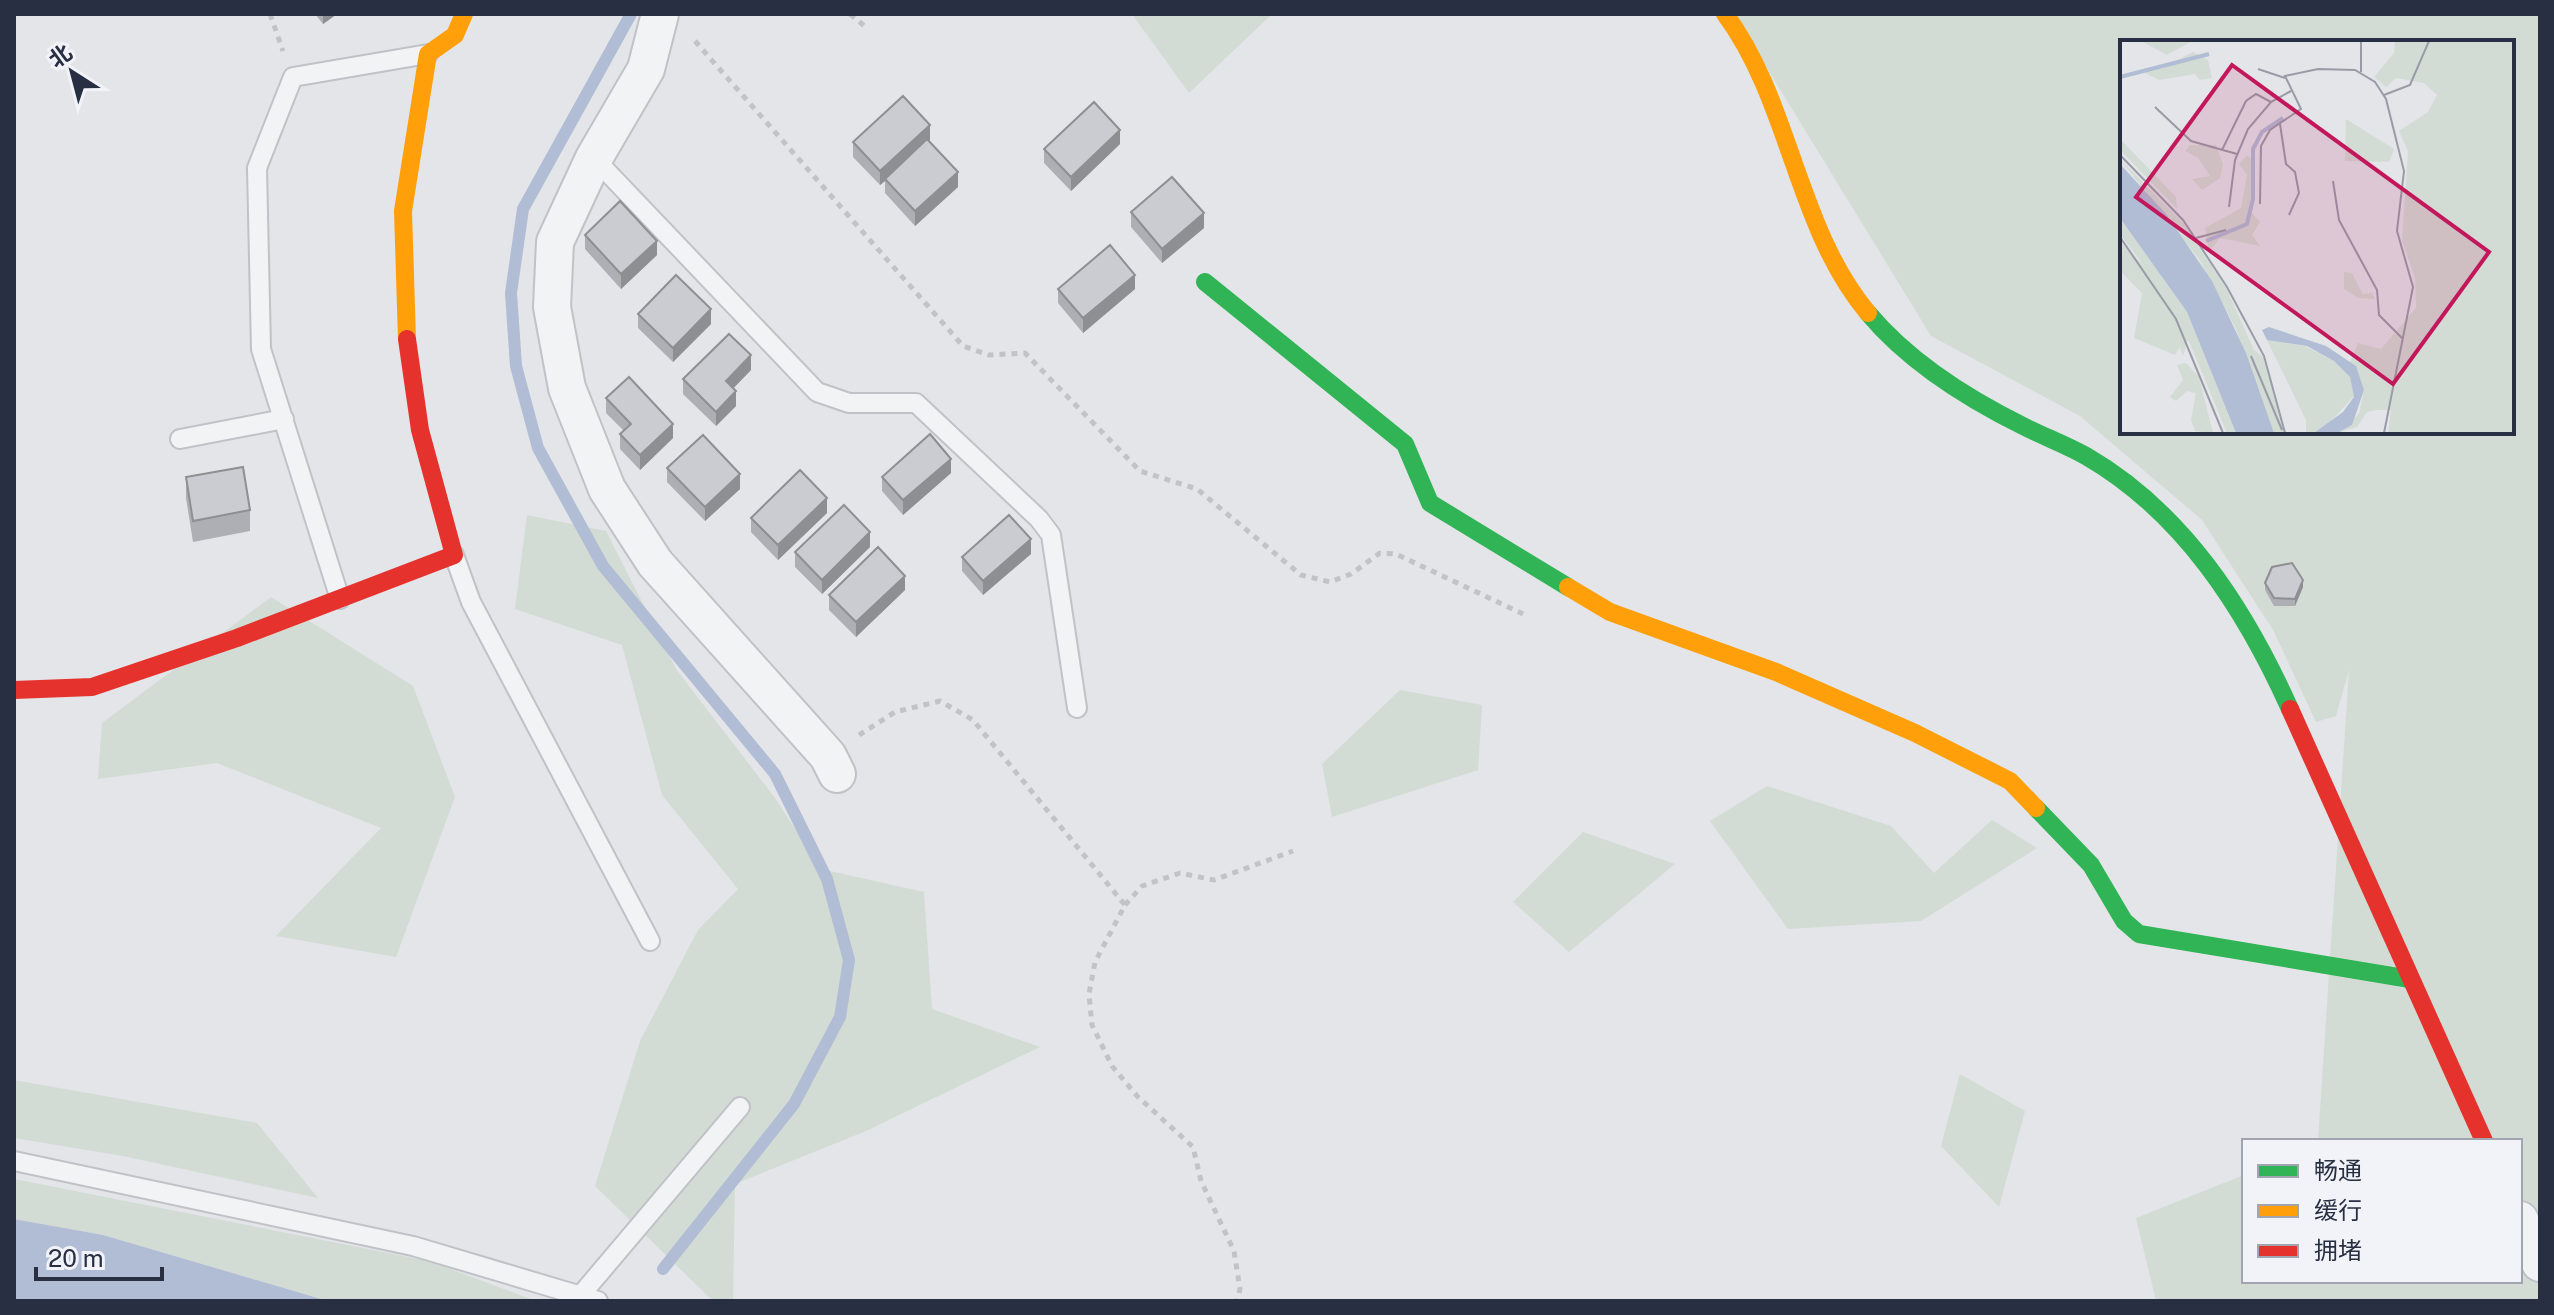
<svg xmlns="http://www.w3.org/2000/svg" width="2554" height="1315" font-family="'Public Sans','Noto Sans SC',sans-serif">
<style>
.green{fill:#d2dcd4;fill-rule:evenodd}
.water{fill:#b1bdd5}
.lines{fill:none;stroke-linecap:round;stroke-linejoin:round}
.stream{stroke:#b1bdd5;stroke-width:12}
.lane-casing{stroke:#c0c2c7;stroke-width:22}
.street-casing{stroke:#c0c2c7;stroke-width:40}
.path{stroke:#c2c3c8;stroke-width:5;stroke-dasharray:6 6;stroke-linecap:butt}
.lane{stroke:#f2f3f5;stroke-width:18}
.street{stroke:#f2f3f5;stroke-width:36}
.fast{stroke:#30b455;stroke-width:18}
.slow{stroke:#ff9f0a;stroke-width:18}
.jam{stroke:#e5322d;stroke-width:18}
.wall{fill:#aeafb4}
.shaded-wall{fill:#8d8f92}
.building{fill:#caccd1;stroke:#8d8f92;stroke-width:2}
.inset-river{fill:none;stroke:#b1bdd5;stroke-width:4}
.inset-road{fill:none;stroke:#999ca7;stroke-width:2}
.view{fill:#c2185b;fill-opacity:0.15;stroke:#c2185b;stroke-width:4}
.inset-edge{fill:none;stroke:#292f43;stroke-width:4}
</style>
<rect width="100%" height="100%" fill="#e3e5e9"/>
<!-- green -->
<path class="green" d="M1132 14H1272L1189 93Z
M1734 14H2540V1301H2156L2136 1218 2244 1175V1281H2520V1141H2318L2349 670 2336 716 2316 722 2273 630 2202 520 2080 416 1931 336ZM2122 42H2512V432H2122Z
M527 515 606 531 676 669 775 798 821 869 924 892 932 1009 1040 1047 866 1131 735 1184 733 1301H713L595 1186 640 1041 698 930 738 889 662 795 622 645 515 609Z
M271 597 413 686 455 797 396 957 276 936 381 828 217 763 98 779 102 723Z
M1400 690 1482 705 1478 770 1332 817 1322 764Z
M1767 786 1891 826 1934 873 1992 820 2037 848 1921 921 1788 929 1710 821Z
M1583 832 1675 864 1569 952 1513 902Z
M1960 1074 2025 1111 1999 1207 1941 1146Z
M14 1080 257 1123 318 1198 123 1156 14 1138Z
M14 1179 429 1261 536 1301H328L103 1235 14 1219Z"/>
<!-- water -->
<path class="water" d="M14 1219 103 1235 328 1301H14Z"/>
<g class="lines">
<!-- stream -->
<path class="stream" d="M631 14 523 209 511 293 516 366 538 448 603 566 775 774 827 879 849 960 840 1017 794 1104 663 1269"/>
<defs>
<path id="lane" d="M594 158 817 392 849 403H916L1039 519 1051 535 1077 708
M180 439 284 419
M454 555 471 602 650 941
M340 599 261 349 257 168 293 77 428 54
M14 1161 413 1246 598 1301
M580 1296 740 1107"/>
<path id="street" d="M660 14 646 69 594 158 555 242 552 307 567 388 607 489 655 563 828 756 837 774
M2520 1220 2540 1263"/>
</defs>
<!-- lane casing -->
<use href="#lane" class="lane-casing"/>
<!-- street casing -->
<use href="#street" class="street-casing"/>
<!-- path -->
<path class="path" d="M270 14 283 51
M850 14 868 29
M695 41 963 346 989 355 1025 353 1140 471 1197 489 1301 575 1330 582 1351 574 1380 553 1396 554 1523 614
M859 735 895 712 940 701 973 720 1125 905 1095 962 1089 994 1092 1025 1112 1066 1137 1096 1193 1147 1201 1181 1234 1251 1240 1289 1237 1301
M1125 905 1142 886 1180 873 1214 880 1293 851"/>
<!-- lane -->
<use href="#lane" class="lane"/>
<!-- street -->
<use href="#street" class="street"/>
<!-- fast -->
<path class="fast" d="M1205 282 1405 444 1430 503 1568 587
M1868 313C1909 362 1968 399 2025 427 2045 437 2066 445 2086 456 2183 512 2245 609 2290 709
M2036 808 2091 865 2124 921 2139 934 2410 979"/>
<!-- slow -->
<path class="slow" d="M1725 14C1791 103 1796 227 1868 313
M407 339 403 211 428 54 455 35 464 14
M1568 587 1610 612 1776 672 1915 733 2010 781 2036 808"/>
<!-- jam -->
<path class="jam" d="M14 690 92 687 237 638 454 555 420 430 407 339
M2290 709 2484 1141"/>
</g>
<!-- wall -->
<path class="wall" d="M315 14H337L323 24Z
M930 140 928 141 958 187 915 226 885 193V181L880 185 853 157V142Z
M1120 144 1071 191 1044 163V149Z
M1131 212 1204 228 1162 263 1131 227Z
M585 235 657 255 621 289 585 249Z
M1058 289H1135L1083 333 1058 303Z
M638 314 711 324 673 362 638 328Z
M751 370 733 388 736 406 716 426 683 394V379Z
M606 398 673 438 640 470 620 449V434L624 431 606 413Z
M667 468 740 489 705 521 667 482Z
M951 473 903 515 882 491V477Z
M186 477 250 510V531L193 542 186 498Z
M827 513 778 560 751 532V518Z
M870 547 822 594 795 567V552Z
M1031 554 983 595 962 571V557Z
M2265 583 2303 587 2295 606H2274L2265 590Z
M905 590 856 637 829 610V595Z"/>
<!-- shaded-wall -->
<path class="shaded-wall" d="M323 14H337L323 24Z
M930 125V140L886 180 885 179V181L880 185V171Z
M1120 130V144L1071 191V177Z
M958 172V187L915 226V211Z
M1204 213V228L1162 263V249Z
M657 241V255L621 289V274Z
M1135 275V289L1083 333V318Z
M711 309V324L673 362V348Z
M751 355V370L726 396V381Z
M736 391V406L716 426V412Z
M673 424V438L640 470V455Z
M951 459V473L903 515V500Z
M740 474V489L705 521V507Z
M827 498V513L778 560V545Z
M870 532V547L822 594V580Z
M1031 539V554L983 595V581Z
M905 576V590L856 637V622Z
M2303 580V587L2295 606V599Z"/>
<!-- building -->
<path class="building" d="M903 96 930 125 880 171 853 142Z
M1094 102 1120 130 1071 177 1044 149Z
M927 139 958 172 915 211 885 179Z
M1172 177 1204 213 1162 249 1131 212Z
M620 201 657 241 621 274 585 235Z
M1110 245 1135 275 1083 318 1058 289Z
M676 275 711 309 673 348 638 314Z
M729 334 751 355 726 381 736 391 716 412 683 379Z
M629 377 673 424 640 455 620 434 631 424 606 398Z
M930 434 951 459 903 500 882 477Z
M703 435 740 474 705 507 667 468Z
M243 467 250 510 193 521 186 477Z
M800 470 827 498 778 545 751 518Z
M844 505 870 532 822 580 795 552Z
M1009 515 1031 539 983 581 962 557Z
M878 547 905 576 856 622 829 595Z
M2292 563 2303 580 2295 599 2274 598 2265 583 2272 567Z"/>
<!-- overview -->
<g transform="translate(2120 40)">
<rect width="394" height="394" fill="#e3e5e9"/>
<path d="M21 1H72L47 15ZM275 1H394V393H268L271 370H256L247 372 237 387 217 393 239 374 244 350 230 322 238 303 261 309 296 268 295 238 282 200 288 111 279 91 308 72 317 55 304 43 276 38 266 47 254 37 274 13ZM73 12 88 20 92 38 80 40 75 34 39 40 23 32 43 28ZM226 79 274 109 269 122 225 121ZM0 99 56 157 57 169 0 110ZM70 105H96L103 124 100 138 82 150 72 139 90 136 78 118 65 111ZM127 115 134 123 131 172 140 182 132 195 140 206 100 198 89 211 85 188 121 168 127 135 119 124ZM0 119 63 183 106 248 134 310 143 317 166 393H154L116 289 79 219ZM0 178 67 272 116 393H107L68 299 63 316 60 307 55 315 14 298 22 253 0 231V201L25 227 0 194ZM224 232 232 233 243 254 252 253 255 259 238 258 224 249ZM147 300 185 306 214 321 230 337 234 356 202 391 186 393V380ZM66 323 79 337 93 393 75 391 71 380 76 353 67 351 56 361 50 357 63 340 57 325Z" fill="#d2dcd4"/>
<path d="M0 124 46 174 92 241 126 313 154 393H116L67 272 0 178ZM149 287 206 306 236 326 244 350 232 385 217 393H194L223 372 234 357 230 337 214 321 187 306 147 300 142 290Z" fill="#b1bdd5"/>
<path class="inset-river" d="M0 37 89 14M86 201 127 184 133 159V109L142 92 163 78"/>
<path class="inset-road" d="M138 29 165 38M241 32V1M264 55 290 45 309 1M35 67 71 101 117 114M160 84 166 124 175 132 179 153 169 175M102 110 126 61 136 54 151 62M0 115 63 180 107 247 144 316 165 393M213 141 219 180 257 250 259 275 283 299M140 164 141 106 150 90 181 69 165 36 198 29 235 30 255 42 266 59 284 131 277 191 293 247 264 393M109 167 115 120 128 89 151 62 171 51M0 197 56 279 103 393M76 198 106 190M131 316 162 390"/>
<path class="view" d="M112 25 369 212 273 344 16 157Z"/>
<rect width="394" height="394" class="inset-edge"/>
</g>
<!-- border -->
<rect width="2554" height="1315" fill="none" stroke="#292f43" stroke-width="32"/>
<!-- legend -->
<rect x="2242" y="1139" width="280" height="144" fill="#f1f3f8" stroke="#a1a5b0" stroke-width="2"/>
<rect x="2258" y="1165" width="40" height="12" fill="#30b455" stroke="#a1a5b0" stroke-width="2"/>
<text x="2314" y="1179" font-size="24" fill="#292f43">畅通</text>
<rect x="2258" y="1205" width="40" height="12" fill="#ff9f0a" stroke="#a1a5b0" stroke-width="2"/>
<text x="2314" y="1219" font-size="24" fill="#292f43">缓行</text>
<rect x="2258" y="1245" width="40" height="12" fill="#e5322d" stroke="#a1a5b0" stroke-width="2"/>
<text x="2314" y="1259" font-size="24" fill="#292f43">拥堵</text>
<!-- north arrow -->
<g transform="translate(72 72) rotate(324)" stroke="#f1f3f8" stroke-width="6" paint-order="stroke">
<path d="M0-6L14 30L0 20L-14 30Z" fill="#292f43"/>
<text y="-12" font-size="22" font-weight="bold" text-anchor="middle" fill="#292f43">北</text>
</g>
<!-- scale -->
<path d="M36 1267v12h126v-12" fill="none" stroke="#292f43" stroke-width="4"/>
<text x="48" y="1267" font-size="24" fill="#292f43" stroke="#f1f3f8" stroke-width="6" paint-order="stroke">20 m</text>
</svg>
